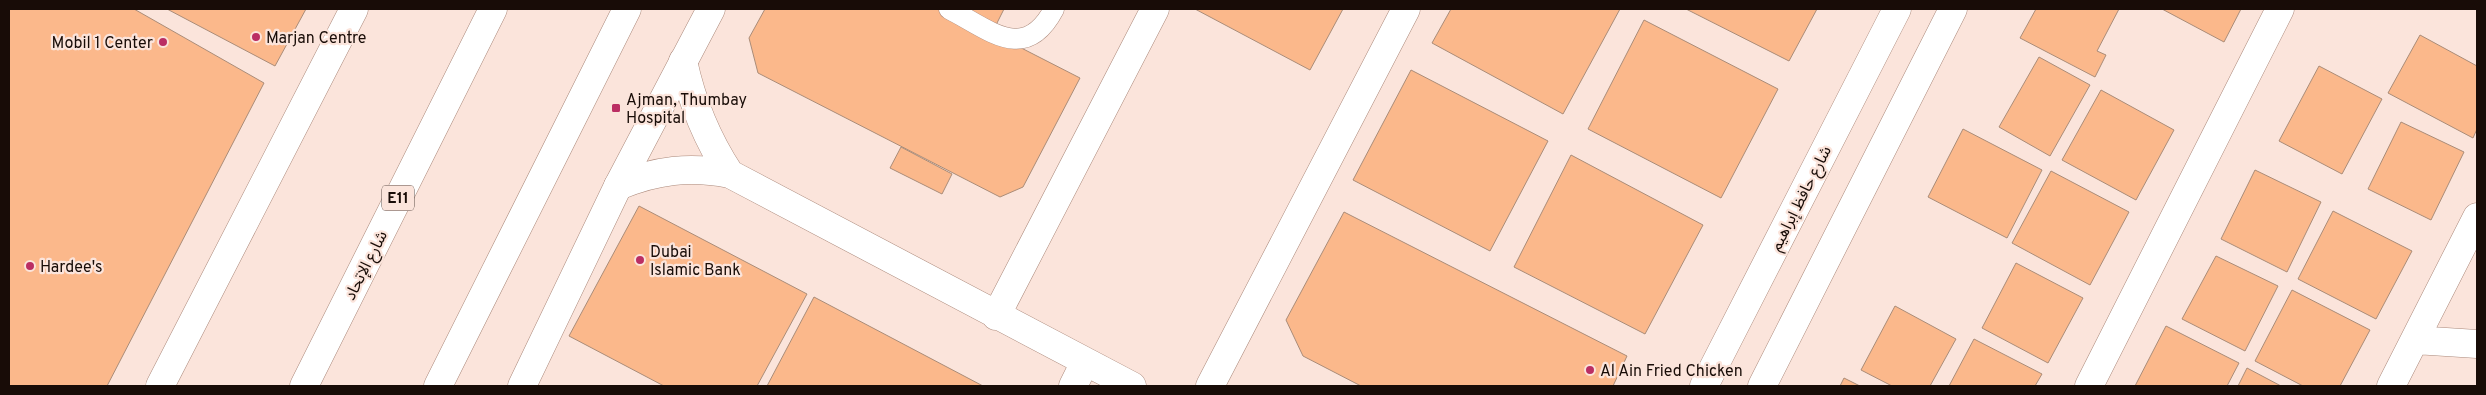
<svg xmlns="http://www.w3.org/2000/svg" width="2486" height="395" font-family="Overpass,'Noto Sans Arabic',sans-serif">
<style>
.building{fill:#fbb88b;stroke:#aa8c78}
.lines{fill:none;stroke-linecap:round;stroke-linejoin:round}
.lane-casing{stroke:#ab897b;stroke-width:21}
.street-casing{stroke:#ab897b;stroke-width:29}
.secondary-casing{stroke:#ab897b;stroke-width:29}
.highway-casing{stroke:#ab897b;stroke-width:29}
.lane{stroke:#fff;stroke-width:20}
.street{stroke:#fff;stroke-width:28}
.secondary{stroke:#fff;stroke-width:28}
.highway{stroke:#fff;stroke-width:28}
.poi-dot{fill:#bb2e63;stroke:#fbe4db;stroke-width:2}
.labels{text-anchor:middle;stroke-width:4.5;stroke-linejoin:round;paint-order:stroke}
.shield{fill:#fbe4db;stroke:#5c4d47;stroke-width:1}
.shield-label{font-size:15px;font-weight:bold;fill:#180c07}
.poi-label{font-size:16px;fill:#180c07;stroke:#fbe4db;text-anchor:start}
.street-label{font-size:16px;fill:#180c07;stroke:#fbe4db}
</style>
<rect width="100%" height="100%" fill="#fbe4db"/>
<!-- building -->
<path class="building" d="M9 9H134L264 83 107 386H9Z
M167 9H306L275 66Z
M765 9H945L1080 78 1023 187 1000 197 758 73 749 38Z
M964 9H1004L996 25Z
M1195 9H1343L1310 70Z
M1451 9H1620L1563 114 1432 43Z
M1686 9H1817L1789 61Z
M2036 9H2119L2097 51 2106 55 2095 77 2020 38Z
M2162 9H2241L2224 42Z
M1644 20 1778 89 1721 198 1588 129Z
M2420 35 2477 66V129L2473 138 2388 93Z
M2039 57 2090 85 2050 156 1999 127Z
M2319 66 2382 99 2342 174 2279 141Z
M1411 70 1548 141 1490 251 1353 180Z
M2101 90 2174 130 2136 200 2062 160Z
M2401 122 2464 152 2431 220 2368 189Z
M1963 129 2042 170 2007 238 1928 197Z
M901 147 952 174 942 194 890 168Z
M1571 155 1703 225 1645 334 1514 267Z
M2255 170 2321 202 2287 272 2221 239Z
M2051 171 2129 212 2090 285 2012 243Z
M639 206 807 294 757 386H664L569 336Z
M2333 211 2412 251 2376 319 2298 279Z
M1344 212 1627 356 1613 386H1361L1303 356 1286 320Z
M2216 256 2278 286 2245 351 2182 319Z
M2016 263 2083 298 2048 363 1982 328Z
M2292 290 2370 330 2340 386H2303L2255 361Z
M814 297 983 386H767Z
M1895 306 1956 339 1930 386H1892L1861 370Z
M2166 326 2239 363 2227 386H2135Z
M1974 339 2042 374 2035 386H1949Z
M2247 368 2281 386H2238Z
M1844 378 1860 386H1840Z"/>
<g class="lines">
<defs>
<path id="lane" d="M949 9C990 30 1025 64 1054 9"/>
<path id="street" d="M683 61C692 103 706 138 730 174
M618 186C656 170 690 166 730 174L1132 386
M996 316 1155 9
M2415 340 2477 344
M1073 386 1085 362
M1210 386 1406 9
M2089 386 2280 9
M2391 386 2477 217"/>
<path id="secondary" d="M160 386 354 9
M522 386 618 186 711 9
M1704 386 1897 9
M1762 386 1953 9"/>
<path id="highway" d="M304 386 493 9
M438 386 627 9"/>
</defs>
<!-- lane casing -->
<use href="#lane" class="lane-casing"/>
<!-- street casing -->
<use href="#street" class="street-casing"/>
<!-- secondary casing -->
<use href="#secondary" class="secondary-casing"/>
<!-- highway casing -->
<use href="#highway" class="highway-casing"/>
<!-- lane -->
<use href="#lane" class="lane"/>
<!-- street -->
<use href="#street" class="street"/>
<!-- secondary -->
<use href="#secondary" class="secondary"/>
<!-- highway -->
<use href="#highway" class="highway"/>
</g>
<!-- markers -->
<g class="poi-dot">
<circle cx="256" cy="37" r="5"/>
<circle cx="163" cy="42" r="5"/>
<rect x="611" y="103" width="10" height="10" rx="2.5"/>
<circle cx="640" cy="260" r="5"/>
<circle cx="30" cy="266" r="5"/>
<circle cx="1590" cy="370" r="5"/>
</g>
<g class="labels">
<!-- shield labels -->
<rect class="shield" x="382" y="185.5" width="32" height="25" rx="4"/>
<g class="shield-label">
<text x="398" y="203">E11</text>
</g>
<!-- poi labels -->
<g class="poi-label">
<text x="266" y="43">Marjan Centre</text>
<text x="153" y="48" text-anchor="end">Mobil 1 Center</text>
<text x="626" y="105">Ajman, Thumbay<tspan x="626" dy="18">Hospital</tspan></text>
<text x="650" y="257">Dubai<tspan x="650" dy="18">Islamic Bank</tspan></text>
<text x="40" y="272">Hardee's</text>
<text x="1600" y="376">Al Ain Fried Chicken</text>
</g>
<!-- street labels -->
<g class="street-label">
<text transform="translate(1800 198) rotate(-63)" y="6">شارع حافظ إبراهيم</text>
<text transform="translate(365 265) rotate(-63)" y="6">شارع الإتحاد</text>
</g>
</g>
<!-- border -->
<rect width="2486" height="395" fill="none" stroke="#180c07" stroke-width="20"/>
</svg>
